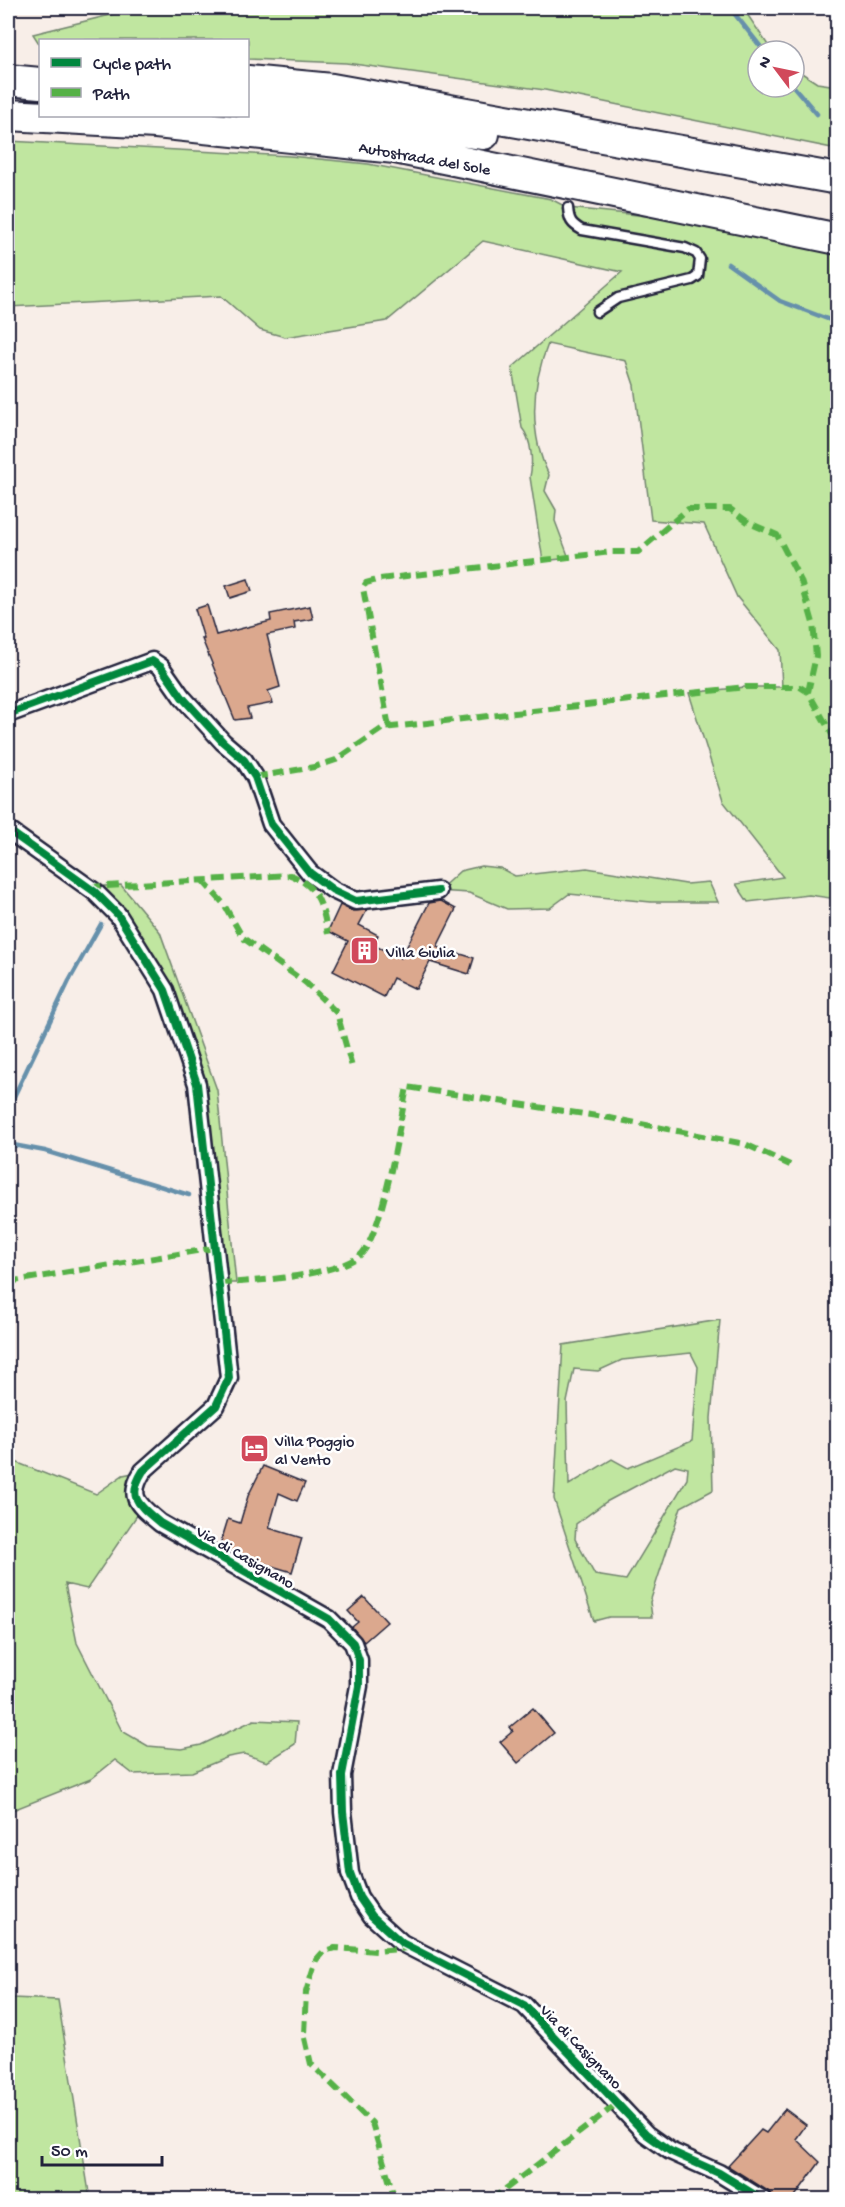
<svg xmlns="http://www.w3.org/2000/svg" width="845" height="2207" font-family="'Gochi Hand',sans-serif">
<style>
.green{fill:#c0e6a0;stroke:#71846e;stroke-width:1.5;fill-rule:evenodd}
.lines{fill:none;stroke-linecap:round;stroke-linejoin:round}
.stream{stroke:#6690ab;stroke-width:4.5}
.building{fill:#dba88e;stroke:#22223b;stroke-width:1.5}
.service-casing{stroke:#22223b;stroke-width:13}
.minor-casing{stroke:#22223b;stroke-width:21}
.motorway-casing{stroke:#22223b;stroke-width:34}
.service{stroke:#fff;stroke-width:8}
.minor{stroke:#fff;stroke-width:16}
.motorway{stroke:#fff;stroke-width:30}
.quiet{stroke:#55b146;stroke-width:6;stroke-dasharray:12 6;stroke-linecap:butt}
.cycleway-casing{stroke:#fff;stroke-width:11}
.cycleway{stroke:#00873e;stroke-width:8}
.labels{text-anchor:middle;stroke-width:5;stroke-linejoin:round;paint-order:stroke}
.street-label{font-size:16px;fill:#22223b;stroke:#fff}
.poi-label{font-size:16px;fill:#22223b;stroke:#fff;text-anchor:start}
</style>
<rect width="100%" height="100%" fill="#f8eee8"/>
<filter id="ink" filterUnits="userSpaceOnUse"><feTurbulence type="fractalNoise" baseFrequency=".0167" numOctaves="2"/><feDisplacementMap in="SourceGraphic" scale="12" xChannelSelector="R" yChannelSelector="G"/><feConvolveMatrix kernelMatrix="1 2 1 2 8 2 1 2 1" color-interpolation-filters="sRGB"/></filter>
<g filter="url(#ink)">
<!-- green -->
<path class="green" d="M127 8H743L772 51H758V87H794V68L817 83 837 86V149L545 90 346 63 248 59V40H40V45L33 34 126 11Z
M8 141 290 156 368 164 551 199 568 208 648 216 837 253V899L809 895 748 902 736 884 783 877 723 801 689 693 745 687H782L780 650 737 597 704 524 651 520 634 385 626 361 548 344C531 386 529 435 549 475L545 491 556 510 555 521 569 558 543 561 530 477C533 463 532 440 522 428L512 368 622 272 483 241 387 321 285 337 260 330 221 296 8 307Z
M481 866 500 868 515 876 587 868 686 884 709 882 718 902H651L569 894 550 908 507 909 469 893 438 891 460 871Z
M121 885 160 932 217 1090 236 1283H219L197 1084 165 990 89 887Z
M720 1320 711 1418 713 1490 681 1507 650 1602 652 1617H609L594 1621 554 1499 563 1345ZM691 1353 698 1367 692 1441 628 1468 612 1459 569 1485 567 1402 574 1369 598 1371 622 1360ZM675 1465 688 1468 687 1479 626 1580 595 1575 575 1539 576 1524 606 1502Z
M8 1459 96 1494 123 1475 143 1471 142 1508 87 1589 65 1584 77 1643 122 1731 148 1746 182 1749 201 1745 254 1720 297 1722 295 1744 267 1762 244 1754 228 1757 192 1772 133 1774 115 1760 91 1779 8 1812Z
M8 1994 12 1998 58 2000 90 2199H8Z"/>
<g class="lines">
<!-- stream -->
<path class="stream" d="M730 8 764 51
M794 87 817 114
M728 264 780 301 838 323
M8 1109 69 981 101 924
M8 1144 45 1151 189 1195"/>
</g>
<!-- building -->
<path class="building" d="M248 579 252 591 230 598 226 586Z
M207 605 216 635 271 621 270 614 310 606 313 619 294 622 295 629 267 635 280 687 268 691 273 703 247 708 250 718 235 720 202 639H204L195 609Z
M441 901 456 909 437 947 474 958 469 974 430 962 416 989 393 978 384 997 333 971 348 941 328 931 340 905 352 911 367 910 359 925 378 935 373 945 401 958 429 903Z
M263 1466 305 1483 297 1501 279 1493 269 1528 302 1538 292 1572 239 1556 220 1545 228 1519 240 1523 248 1496Z
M364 1597 387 1622 364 1642 352 1627 358 1622 348 1611Z
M533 1708 554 1733 518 1763 500 1742 513 1731 510 1727Z
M785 2109 806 2125 796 2139 820 2162 793 2199H774L768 2191 728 2166 761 2130 766 2133Z"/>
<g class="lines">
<defs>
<path id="service" d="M568 208C569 220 571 224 582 230L685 248 696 253 700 259 698 276 692 280 618 298 597 312"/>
<path id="minor" d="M8 714 152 661 161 667 182 697 223 742 244 760 255 777 271 824 310 873 333 890 356 901 438 891
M8 830 95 892 118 915 165 990 197 1084 229 1378 216 1406 143 1471C126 1498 139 1505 160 1523L329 1619 353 1643 359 1660V1686L342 1775 343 1812 350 1873 359 1897 372 1916 402 1943 524 2005 646 2134 670 2151 719 2173 763 2200"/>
<path id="motorway" d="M8 80 40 83
M248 81 332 89 838 179
M248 104 484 134
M8 115 156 123 395 148 838 239"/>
</defs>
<!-- service casing -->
<use href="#service" class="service-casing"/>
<!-- minor casing -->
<use href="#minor" class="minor-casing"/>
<!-- motorway casing -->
<use href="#motorway" class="motorway-casing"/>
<!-- service -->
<use href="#service" class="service"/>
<!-- minor -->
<use href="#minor" class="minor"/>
<!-- motorway -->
<use href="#motorway" class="motorway"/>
<!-- quiet -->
<path class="quiet" d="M389 727 363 588 366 583 380 579 612 552H638L688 509H730L749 523 777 535 801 581 813 623 816 656 808 692
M255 777 314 767 336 760 383 728 745 687H800L808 692 838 745
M202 880 223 903 243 938 306 983 337 1013 352 1067
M89 887 291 875C320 888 322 906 328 934
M8 1282 215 1248
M219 1283C252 1282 331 1276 358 1257 383 1240 400 1120 407 1087L610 1118 745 1144 790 1165
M395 2200 372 2123 311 2064 304 2034 306 1992 316 1960 324 1951 335 1948 377 1951 409 1948
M491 2200 618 2103"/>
<defs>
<path id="cycleway" d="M8 714 152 661 161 667 182 697 223 742 244 760 255 777 271 824 310 873 333 890 356 901 438 891
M8 830 95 892 118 915 165 990 197 1084 229 1378 216 1406 143 1471C126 1498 139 1505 160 1523L329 1619 353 1643 359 1660V1686L342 1775 343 1812 350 1873 359 1897 372 1916 402 1943 524 2005 646 2134 670 2151 719 2173 763 2200"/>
</defs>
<!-- cycleway casing -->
<use href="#cycleway" class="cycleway-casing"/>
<!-- cycleway -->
<use href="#cycleway" class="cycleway"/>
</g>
</g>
<!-- icons -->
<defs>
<symbol id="building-square" viewBox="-11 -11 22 22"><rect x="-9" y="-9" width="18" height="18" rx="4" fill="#d1495b" stroke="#fff"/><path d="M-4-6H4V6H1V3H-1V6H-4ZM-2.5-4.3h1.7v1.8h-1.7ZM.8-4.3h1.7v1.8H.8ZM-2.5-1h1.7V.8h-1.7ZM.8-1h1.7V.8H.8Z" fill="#fff"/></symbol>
<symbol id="hotel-square" viewBox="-11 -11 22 22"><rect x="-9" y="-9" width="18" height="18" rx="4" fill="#d1495b" stroke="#fff"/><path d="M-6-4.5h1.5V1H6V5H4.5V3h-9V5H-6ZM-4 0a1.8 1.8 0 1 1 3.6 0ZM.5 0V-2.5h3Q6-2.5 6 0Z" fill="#fff"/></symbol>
</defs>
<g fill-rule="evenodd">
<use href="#building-square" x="348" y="934" width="33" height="33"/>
<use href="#hotel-square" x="238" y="1432" width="33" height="33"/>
</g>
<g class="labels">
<!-- street labels -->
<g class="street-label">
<text transform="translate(425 157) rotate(10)" y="6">Autostrada del Sole</text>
<text transform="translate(246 1556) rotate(30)" y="6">Via di Casignano</text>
<text transform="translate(582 2046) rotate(46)" y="6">Via di Casignano</text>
</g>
<!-- poi labels -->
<g class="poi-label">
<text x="386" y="957">Villa Giulia</text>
<text x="275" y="1446">Villa Poggio<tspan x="275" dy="18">al Vento</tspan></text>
</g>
</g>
<!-- margin -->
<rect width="845" height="2207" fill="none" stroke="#fff" stroke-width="30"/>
<rect x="15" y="15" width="815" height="2177" fill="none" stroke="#22223b" stroke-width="2" filter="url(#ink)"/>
<!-- legend -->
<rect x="39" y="39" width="210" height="78" fill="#ffffff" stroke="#a7a7b1" stroke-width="1.5"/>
<rect x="51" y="58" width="30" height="9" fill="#00873e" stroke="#a7a7b1" stroke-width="1.5"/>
<text x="93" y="69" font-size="18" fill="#22223b">Cycle path</text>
<rect x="51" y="88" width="30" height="9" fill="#55b146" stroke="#a7a7b1" stroke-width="1.5"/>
<text x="93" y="99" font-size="18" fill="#22223b">Path</text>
<!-- north arrow -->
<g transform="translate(776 69) rotate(302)"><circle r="28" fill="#ffffff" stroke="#a7a7b1" stroke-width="1.5"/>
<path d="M0-4.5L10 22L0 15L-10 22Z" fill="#d1495b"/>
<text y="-9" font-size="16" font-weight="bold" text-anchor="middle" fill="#22223b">N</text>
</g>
<!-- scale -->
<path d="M42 2156v9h120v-9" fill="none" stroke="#22223b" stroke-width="3"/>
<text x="51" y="2156" font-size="18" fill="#22223b" stroke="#ffffff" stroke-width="4.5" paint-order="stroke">50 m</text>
</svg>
